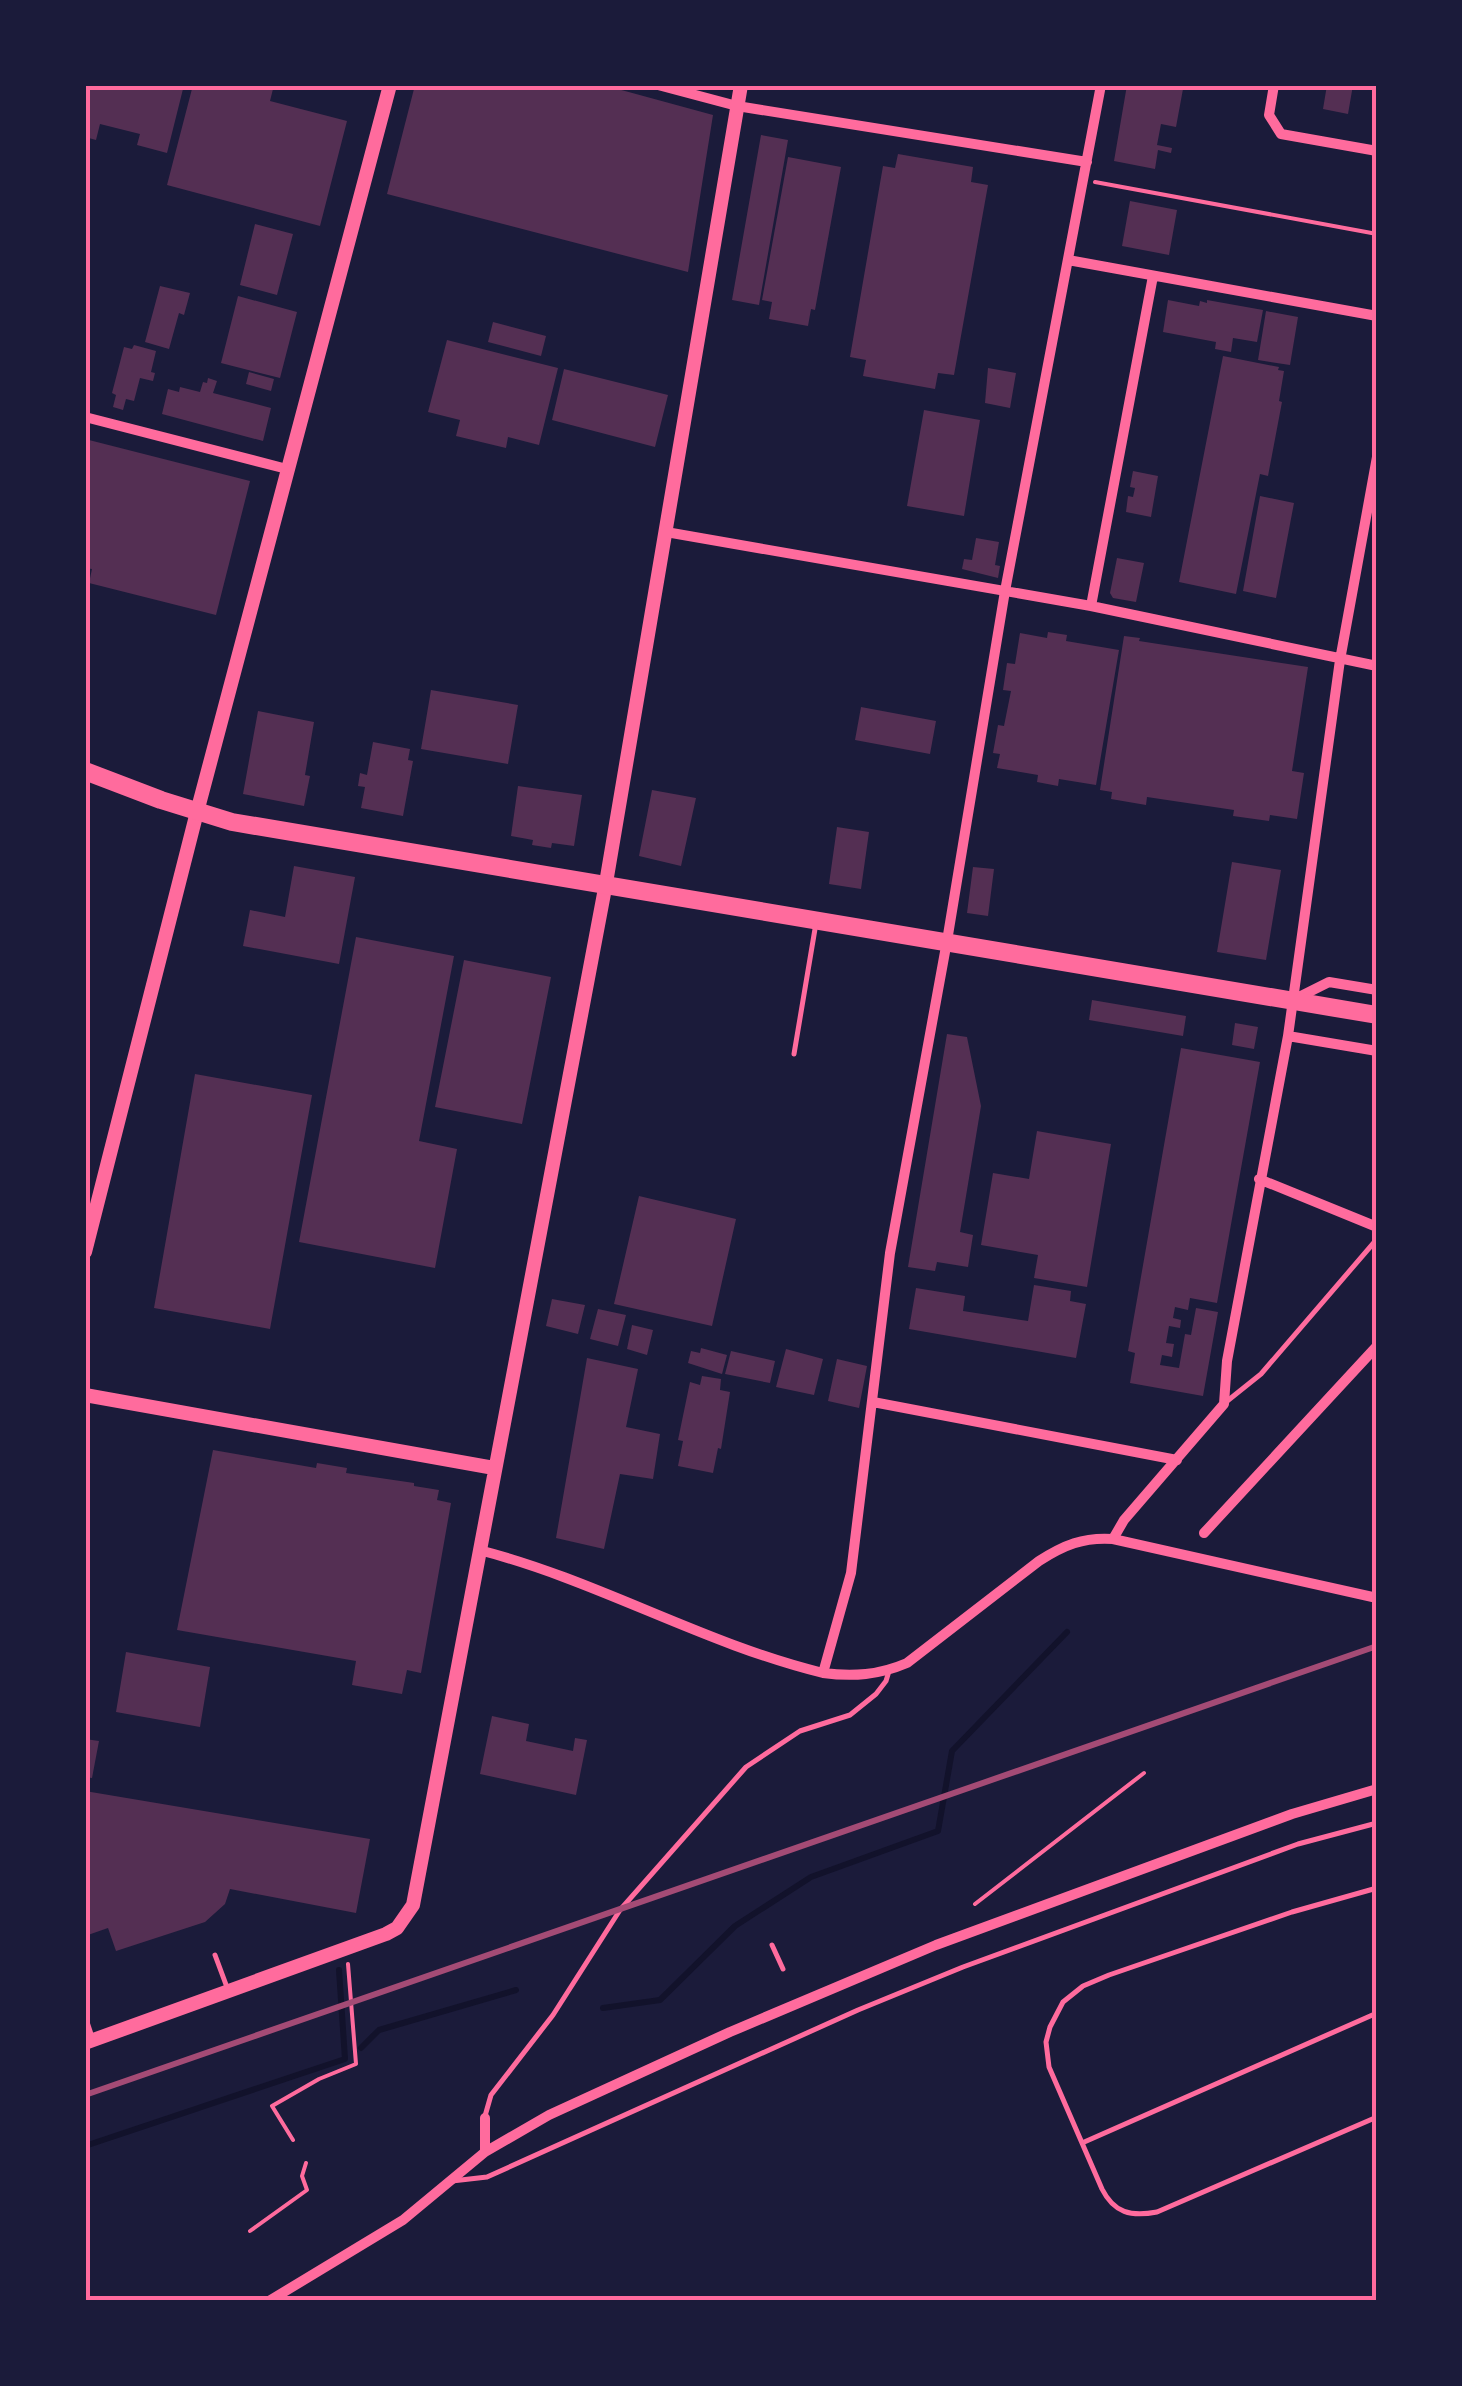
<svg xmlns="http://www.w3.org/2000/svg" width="1462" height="2386" font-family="Roboto,sans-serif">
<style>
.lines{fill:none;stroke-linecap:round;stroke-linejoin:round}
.stream{stroke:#12122b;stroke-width:6}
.building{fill:#542f53}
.path{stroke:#ff6b9d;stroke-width:4}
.service{stroke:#ff6b9d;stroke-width:5}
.minor{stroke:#ff6b9d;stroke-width:10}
.tertiary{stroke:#ff6b9d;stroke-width:14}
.trunk{stroke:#ff6b9d;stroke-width:18}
.rail{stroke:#a44b75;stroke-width:6}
.neatline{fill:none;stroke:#ff6b9d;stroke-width:4}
</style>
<rect width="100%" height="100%" fill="#1b1b3a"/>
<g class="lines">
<!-- stream -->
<path class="stream" d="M603 2008 660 2000 735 1926 811 1877 938 1831 952 1751 1067 1632
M361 2048 379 2030 516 1990
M85 2146 345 2059 339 1970"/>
</g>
<!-- building -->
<path class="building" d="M85 85H184L167 153 137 145 140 134 100 124 96 140 85 137Z
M193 85H274L270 101 347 121 320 226 167 185Z
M415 85H603L713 115 688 272 387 194Z
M1127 85H1166L1183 89 1176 127 1161 124 1157 145 1172 148 1171 153 1158 150 1155 169 1114 161Z
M1327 85H1353L1348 114 1323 109Z
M761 135 788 140 759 305 732 300Z
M898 154 973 167 971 182 988 185 954 375 938 373 935 389 863 376 866 360 850 357 883 166 895 168Z
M788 157 841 167 815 310 811 309 808 326 769 319 772 302 762 300Z
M1130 201 1177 210 1169 255 1122 246Z
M255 224 293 234 277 295 240 285Z
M160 286 190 293 184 315 179 313 169 349 145 342Z
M238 296 297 312 280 378 221 363Z
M1168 300 1199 306 1200 301 1207 303V300L1263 310 1257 342 1233 338 1231 352 1215 349 1216 342 1163 332Z
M1266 311 1298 317 1290 365 1258 360Z
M493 322 546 336 541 356 488 342Z
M447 340 558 368 539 445 508 437 506 448 456 436 460 420 428 412Z
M134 345 156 351 151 372 155 373 153 381 140 378 134 401 126 399 123 410 113 407 116 395 112 393 124 347 132 349Z
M1223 356 1279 367 1278 370 1284 371 1279 401 1282 402 1268 476 1260 474 1236 594 1179 582Z
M988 368 1016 373 1010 408 985 403Z
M564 369 668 395 655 447 552 420Z
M249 372 274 379 271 391 246 384Z
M208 378 217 381 213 393 271 408 263 441 162 414 168 389 179 392 180 387 200 392 203 382 207 383Z
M924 410 980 420 964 516 907 506Z
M85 439 250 481 216 615 89 583 92 569 85 568Z
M1133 471 1158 476 1151 517 1126 512 1128 496 1133 497 1135 488 1130 487Z
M1260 496 1294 503 1276 598 1243 591Z
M976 538 999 542 995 565 1000 566 998 578 962 569 964 559 972 560Z
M1117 558 1144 563 1136 602 1113 598 1110 593Z
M1048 632 1067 635 1066 641 1119 650 1096 785 1059 779 1058 786 1037 782 1038 775 997 768 1000 754 993 753 998 725 1004 726 1011 691 1003 690 1007 663 1015 664 1020 633 1047 638Z
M1124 636 1140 638 1139 641 1308 667 1292 771 1304 773 1297 819 1270 815 1269 821 1233 816 1234 810 1147 797 1146 805 1111 799 1112 792 1100 790Z
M431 690 518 705 508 764 421 749Z
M861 707 936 721 930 754 855 740Z
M258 711 314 722 305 775 310 776 304 806 243 794Z
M373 742 410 749 408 760 413 761 403 816 361 808 365 787 358 786 360 773 367 775Z
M518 786 582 795 574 846 552 843 551 848 532 845 533 840 511 836Z
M652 790 696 798 681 866 639 856Z
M837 827 869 832 861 889 829 884Z
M1232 862 1281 870 1266 960 1217 952Z
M294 866 355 877 339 964 243 946 250 910 285 917Z
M973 867 994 869 988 916 967 913Z
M356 937 454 956 419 1141 457 1149 435 1268 299 1242Z
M464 960 551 977 522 1124 435 1107Z
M1092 1000 1186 1016 1183 1036 1089 1020Z
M1235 1023 1258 1027 1254 1049 1232 1045Z
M947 1034 967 1037 981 1106 960 1232 973 1235 968 1267 937 1262 935 1271 908 1267Z
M1181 1048 1260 1062 1217 1303 1190 1298 1188 1310 1175 1307 1173 1318 1181 1320 1180 1328 1169 1326 1166 1343 1174 1344 1172 1357 1162 1355 1160 1365 1179 1368 1185 1334 1191 1335 1196 1308 1218 1312 1203 1396 1130 1383 1135 1353 1128 1351Z
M195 1074 312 1095 270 1329 154 1308Z
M1037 1131 1111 1144 1087 1287 1034 1278 1038 1255 981 1245 993 1173 1029 1179Z
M639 1196 736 1219 712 1326 614 1304Z
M1034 1285 1071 1291 1070 1301 1086 1304 1076 1358 909 1329 916 1288 965 1296 963 1311 1028 1321Z
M552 1299 585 1305 578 1334 546 1326Z
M598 1309 626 1315 618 1346 590 1339Z
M632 1325 653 1330 647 1355 627 1349Z
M701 1348 727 1355 722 1374 688 1363 691 1351 700 1353Z
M786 1349 823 1359 814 1395 776 1387Z
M731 1351 775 1361 770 1383 725 1374Z
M587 1358 638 1369 626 1427 660 1434 653 1479 620 1474 604 1549 556 1538Z
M837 1359 867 1366 859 1408 828 1401Z
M702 1376 721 1379 720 1390 730 1392 721 1449 718 1448 713 1473 678 1466 683 1441 678 1440 690 1382 700 1385Z
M213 1450 316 1468 317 1463 347 1468 346 1473 414 1483V1486L439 1490 437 1500 451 1503 421 1673 407 1670 402 1694 352 1685 356 1661 177 1630Z
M126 1652 210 1667 200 1727 116 1712Z
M492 1716 529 1724 526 1741 573 1751 575 1738 587 1740 576 1795 480 1774Z
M85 1739 99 1741 92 1778 85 1777Z
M85 1791 370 1839 356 1913 230 1889 225 1904 205 1922 116 1951 108 1928 85 1936Z"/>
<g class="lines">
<!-- path -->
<path class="path" d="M1095 182 1377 234
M975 1904 1144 1773
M293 2140 272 2106 319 2079 356 2064 348 1964
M250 2231 307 2190 302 2176 306 2163"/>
<!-- service -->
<path class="service" d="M794 1054 816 923
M1226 1402 1261 1374 1377 1239
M1377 1888 1292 1912 1109 1975 1083 1986 1063 2002 1050 2027 1046 2042 1049 2067 1102 2189C1114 2213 1131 2217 1157 2212L1377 2117
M772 1945 783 1969
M215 1955 228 1990
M85 2016 92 2037
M485 2116 491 2095 553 2015 620 1910 746 1767 800 1731 850 1715 876 1694 886 1681 889 1671
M1082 2143 1377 2013
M452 2181 487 2177 858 2010 963 1967 1298 1844 1377 1823"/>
<!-- minor -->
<path class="minor" d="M658 85 737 106 1087 162
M1274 85 1269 115 1281 134 1377 151
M1068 260 1377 316
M85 417 287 469
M666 532 1091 606 1377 666
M1091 606 1153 276
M1295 999 1329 982 1377 990
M1288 1036 1377 1051
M1259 1179 1377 1227
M873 1402 1177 1460
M1204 1533 1377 1346
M1113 1539 1124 1520 1224 1404 1227 1361 1288 1036 1340 660 1377 457
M479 1550C597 1580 704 1644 823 1673L851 1573 890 1253 947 941 1005 591 1101 85
M823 1673C853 1677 879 1675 907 1663L1039 1561C1064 1545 1083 1537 1113 1539L1377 1598
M485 2118V2152
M269 2301 403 2220 485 2152 549 2115 730 2032 936 1945 1292 1814 1377 1789"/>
<!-- tertiary -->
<path class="tertiary" d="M85 1252 197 812 390 85
M85 1395 494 1468
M85 2043 386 1934 397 1928 413 1905 606 883 741 85"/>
<!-- trunk -->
<path class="trunk" d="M85 771 161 800 232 822 1377 1015"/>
<!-- rail -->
<path class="rail" d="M85 2095 1377 1646"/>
</g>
<!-- border -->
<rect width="1462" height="2386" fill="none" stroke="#1b1b3a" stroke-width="175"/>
<rect x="88" y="88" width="1286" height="2210" class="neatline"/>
</svg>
